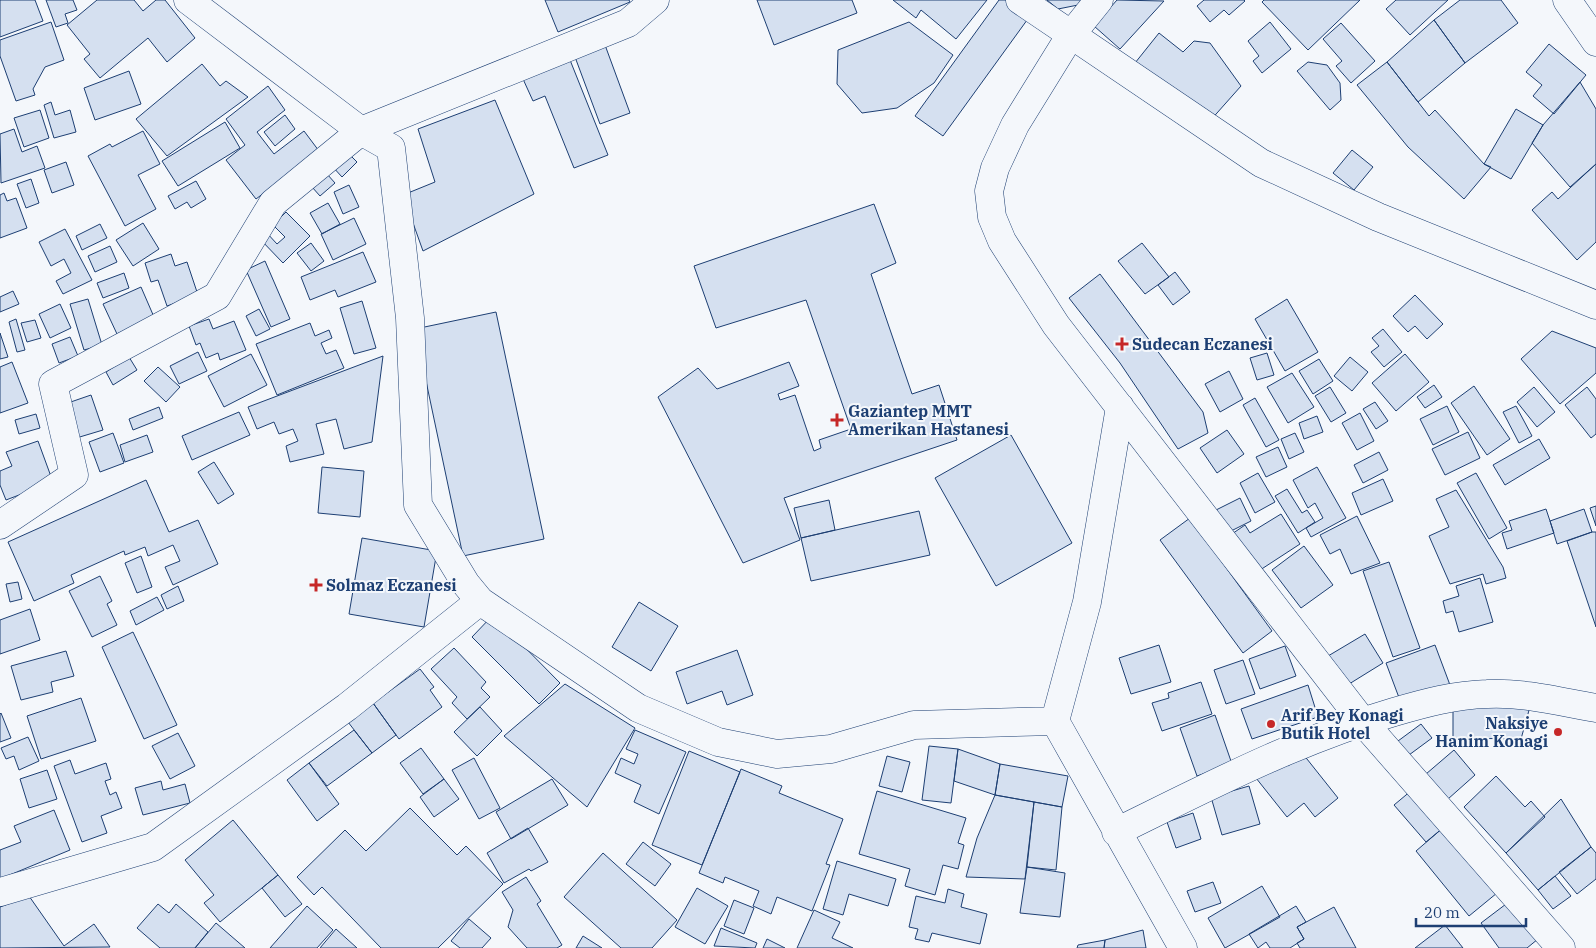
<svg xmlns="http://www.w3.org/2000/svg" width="1596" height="948" font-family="'IBM Plex Serif',serif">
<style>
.building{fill:#d5e0f0;stroke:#1d3f73}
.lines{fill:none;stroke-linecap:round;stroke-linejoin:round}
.minor-casing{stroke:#1d3f73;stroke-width:29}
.minor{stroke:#f4f7fb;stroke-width:28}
.poi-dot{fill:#c62828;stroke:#f4f7fb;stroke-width:2}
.labels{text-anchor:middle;stroke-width:4;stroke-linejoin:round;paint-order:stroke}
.poi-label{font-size:16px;font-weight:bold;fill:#1d3f73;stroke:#f4f7fb;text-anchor:start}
</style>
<rect width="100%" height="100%" fill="#f4f7fb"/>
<!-- building -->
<path class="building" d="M0 0H35L43 21 0 37Z
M46 0H73L77 10 65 14 68 23 56 27Z
M97 0H134L143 11 156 0H165L195 38 167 62 148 38 100 78 84 59 90 54 67 25Z
M545 0H629L630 2 558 32Z
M757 0H852L857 13 774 45Z
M893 0H987L956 39 921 10 916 18Z
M999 0H1009L1030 16 943 136 915 116Z
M1047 0H1086L1083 4 1058 9Z
M1117 0 1164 1 1120 49 1094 26Z
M1204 0H1244L1245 1 1229 15 1224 10 1210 22 1197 6Z
M1264 0H1360L1308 50 1262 2Z
M1396 0H1448L1410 35 1386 9Z
M1460 0H1501L1518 23 1465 63 1434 20Z
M1434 20 1465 63 1418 102 1387 62Z
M51 22 64 60 45 67 33 89 35 95 16 101 0 56V40Z
M909 22 953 55 934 83 897 108 862 113 837 84 838 50Z
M1270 22 1291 49 1262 73 1253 61 1259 56 1248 41Z
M1341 23 1375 61 1351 83 1336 66 1342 61 1323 39Z
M1159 33 1183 52 1194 41 1210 43 1241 86 1209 122 1135 63Z
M1549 44 1586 75 1554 114 1533 96 1542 85 1526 72Z
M605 45 630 113 600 124 575 57Z
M570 60 608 155 574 168 545 96 533 101 523 79Z
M1308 62 1327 65 1340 83 1341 100 1330 110 1297 71Z
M1387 62 1429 116 1435 110 1484 164 1491 167 1464 199 1408 147 1357 85Z
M202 64 220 86 226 81 248 97 167 156 136 119Z
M129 71 141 104 95 120 84 88Z
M1580 82 1596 109V164L1570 187 1532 143 1543 125Z
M268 86 285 110 257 132 274 154 304 131 319 151 256 199 226 160 245 145 226 119Z
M495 100 534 194 423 251 403 195 435 182 418 129Z
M51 102 55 115 70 110 76 132 54 138 44 105Z
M1516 109 1543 125 1511 179 1484 164Z
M40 110 49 138 24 147 14 118Z
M285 115 295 129 275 146 264 132Z
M225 122 240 148 178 186 162 161Z
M14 129 22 152 37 146 45 168 1 183 0 134Z
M143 131 160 164 138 175 156 209 125 226 88 156 110 144 112 147Z
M1352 150 1373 167 1354 190 1333 173Z
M346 151 357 162 342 177 332 166Z
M66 162 74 185 52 193 44 170Z
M1596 164V242L1577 260 1532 210 1552 192 1558 199Z
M327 174 335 183 320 196 312 187Z
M31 179 39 203 26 208 17 184Z
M196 181 206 199 191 208 187 202 175 209 168 196Z
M349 185 359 207 343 214 334 192Z
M4 193 7 201 16 198 27 228 0 238V195Z
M328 203 340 224 322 234 310 213Z
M874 204 896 263 871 274 912 394 939 385 957 440 784 498 800 540 743 563 658 397 698 368 717 389 789 362 799 386 778 394 780 400 795 395 814 451 821 448 819 440 851 429 806 300 716 328 694 266Z
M286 212 310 236 283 263 259 238 266 232 277 244 285 237 273 225Z
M354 218 366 244 333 260 321 234Z
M143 223 159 249 133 266 116 240Z
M100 224 107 238 82 250 76 236Z
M65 229 92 280 63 294 56 281 71 273 64 259 51 266 39 242Z
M311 243 324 261 311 271 297 253Z
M1142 243 1169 277 1145 294 1118 261Z
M110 246 117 262 95 272 88 256Z
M363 252 376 282 338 297 335 290 310 300 301 277Z
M171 254 175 266 187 262 198 295 167 306 158 280 151 282 145 263Z
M265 261 290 319 271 327 246 270Z
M1175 272 1190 292 1173 305 1158 285Z
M124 273 129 288 103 298 97 283Z
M1100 274 1203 412 1208 433 1178 449 1120 363 1069 298Z
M141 287 154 317 117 334 103 304Z
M13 291 19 304 0 312V297Z
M1415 295 1443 324 1427 339 1415 326 1408 332 1393 316Z
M88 299 102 345 84 350 70 304Z
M1287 299 1318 352 1285 371 1255 319Z
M362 301 376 348 354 354 340 308Z
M60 304 71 328 50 338 39 314Z
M259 309 270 329 256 336 246 316Z
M496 312 544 539 463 556 415 329Z
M16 319 25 350 17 352 9 322Z
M209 319 213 329 234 321 246 350 220 360 218 353 206 358 200 343 196 345 189 326Z
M35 320 41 338 27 342 21 323Z
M310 323 315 336 329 330 332 338 321 343 326 354 336 350 344 368 277 395 256 344Z
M1383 329 1402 352 1384 367 1371 352 1379 346 1372 338Z
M1552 331 1596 348V373L1560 404 1521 359Z
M0 333 8 357 0 359Z
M70 337 78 356 59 363 52 344Z
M198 352 207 371 179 384 170 366Z
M1267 353 1274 375 1257 380 1250 358Z
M251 354 267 385 224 407 208 376Z
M1405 354 1429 382 1396 411 1372 383Z
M383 356 372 442 344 449 336 419 316 424 324 454 290 462 286 446 298 441 293 429 279 434 274 422 257 429 248 407Z
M129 357 137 370 113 385 106 372Z
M1350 357 1368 372 1352 391 1334 376Z
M1319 359 1333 381 1313 394 1299 371Z
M12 362 28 403 0 413V367Z
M158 367 180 387 166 402 144 381Z
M1229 371 1243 399 1220 412 1205 384Z
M1292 373 1314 407 1288 423 1267 387Z
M1434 385 1442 397 1425 408 1417 397Z
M1474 386 1510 439 1487 455 1451 403Z
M1330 387 1346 413 1331 422 1315 396Z
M1534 387 1555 412 1537 427 1517 402Z
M1587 387 1596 399V434L1591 438 1565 405Z
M91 395 103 430 73 439 62 405Z
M1255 398 1279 440 1266 447 1243 405Z
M1375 402 1388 421 1376 429 1363 409Z
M1447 406 1459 432 1433 445 1420 419Z
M1516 406 1532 436 1519 443 1503 412Z
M159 407 163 418 133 430 129 419Z
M239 412 250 435 192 460 182 436Z
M1360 413 1374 441 1357 450 1342 423Z
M36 414 40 428 19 434 15 420Z
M1317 416 1323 432 1304 439 1299 423Z
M1227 430 1244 454 1217 473 1200 448Z
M1468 432 1480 458 1445 475 1432 449Z
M113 433 124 463 100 472 89 442Z
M1295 433 1304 452 1289 459 1281 439Z
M147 435 153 452 125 462 120 445Z
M1011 435 1072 543 996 586 935 478Z
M1539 439 1550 458 1505 485 1493 465Z
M38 441 53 482 6 500 0 485V471L12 466 6 452Z
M1278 447 1287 467 1266 477 1256 457Z
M1379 452 1388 470 1363 483 1354 465Z
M214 462 234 494 218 504 198 472Z
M322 467 364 471 360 517 318 513Z
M1317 467 1346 518 1311 537 1306 528 1323 518 1315 503 1308 508 1293 480Z
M1258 473 1275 502 1255 513 1240 483Z
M1476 473 1507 528 1489 539 1457 483Z
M1383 479 1393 501 1361 515 1352 493Z
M146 480 169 532 198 520 218 564 173 585 165 567 180 561 173 545 148 556 145 547 125 555 124 551 71 575 74 583 34 601 8 542Z
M1287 489 1302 513 1307 510 1315 522 1298 533 1275 496Z
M1456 490 1503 567 1506 578 1486 584 1483 574 1450 584 1429 536 1449 527 1436 499Z
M1240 498 1251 521 1225 534 1214 511Z
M829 500 835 530 801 538 794 508Z
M1596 506V526L1590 508Z
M1546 509 1554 533 1507 549 1502 533 1512 530 1509 521Z
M1584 509 1592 532 1557 544 1550 521Z
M919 511 930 555 811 581 801 538Z
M1281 514 1300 544 1254 574 1229 536 1245 525 1250 533Z
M1357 516 1380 563 1351 574 1340 549 1330 554 1320 535Z
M1190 518 1272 631 1243 653 1160 540Z
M1592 532H1596V627L1567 541Z
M362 538 437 551 424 627 349 614Z
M1304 546 1333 585 1301 608 1272 570Z
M141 556 152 587 137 593 125 563Z
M1389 562 1420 648 1393 657 1363 571Z
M100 576 112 601 107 604 117 625 92 637 69 591Z
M1480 578 1493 622 1459 632 1453 611 1446 613 1443 601 1459 596 1456 586Z
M18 582 22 599 10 602 6 584Z
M178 586 184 601 167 609 161 595Z
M157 597 164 610 136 625 130 611Z
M639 602 678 626 651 671 612 647Z
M30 609 40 640 0 654V620Z
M493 615 560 683 539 704 472 637Z
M133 632 177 725 144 739 102 647Z
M1365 634 1383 663 1341 689 1323 659Z
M1159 645 1171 682 1131 694 1119 658Z
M1435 645 1450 685 1401 703 1386 663Z
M1285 646 1296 676 1260 689 1249 659Z
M454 648 486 682 481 688 490 697 467 719 452 703 457 697 431 669Z
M737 650 753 695 727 705 722 691 687 704 676 672Z
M66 651 74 676 51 682 53 692 21 700 11 666Z
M1243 660 1255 694 1226 704 1214 670Z
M420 669 434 687 430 690 442 707 399 739 373 703Z
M1201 682 1212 714 1162 731 1152 703 1169 698 1168 693Z
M565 684 635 728 587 807 504 736Z
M1308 685 1318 717 1252 739 1241 709Z
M81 698 96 741 41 759 27 716Z
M373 703 396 735 372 753 348 722Z
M1453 703H1531L1521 739 1453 738Z
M480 707 502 731 477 756 454 732Z
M1 713 11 738 0 742V714Z
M1215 715 1232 764 1197 776 1180 728Z
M1421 724 1432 738 1409 755 1398 741Z
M354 730 372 753 327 786 309 763Z
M635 730 686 752 659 814 634 802 641 785 615 773 621 758 634 764 638 754 626 749Z
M178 733 195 766 170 779 152 746Z
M28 737 39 761 19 770 14 756 6 759 1 748Z
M929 746 958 749 951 803 922 800Z
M421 748 444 779 423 794 400 763Z
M958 749 1000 764 995 795 954 781Z
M1454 750 1475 775 1448 799 1426 774Z
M689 751 740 772 702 865 652 845Z
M1303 754 1338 798 1315 817 1304 803 1287 817 1256 778 1282 758 1288 766Z
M887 756 910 762 902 792 879 786Z
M474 758 500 808 479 819 452 770Z
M70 760 75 774 106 763 111 779 105 781 110 795 116 792 122 808 101 816 107 833 82 842 54 766Z
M309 763 339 804 317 821 287 780Z
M1000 764 1068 776 1062 807 995 795Z
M741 769 782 786 779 793 843 819 826 864 830 865 812 911 777 897 771 914 753 906 759 891 725 877 723 883 699 873Z
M47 770 57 799 29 808 20 779Z
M1496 776 1525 807 1531 801 1545 817 1506 853 1464 807Z
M444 779 459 799 434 817 420 797Z
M552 779 568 805 511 839 496 812Z
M161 781 163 790 185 784 190 803 143 815 135 788Z
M1249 786 1260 824 1222 835 1211 797Z
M1412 790 1444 827 1426 842 1394 805Z
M877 791 966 818 958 843 964 845 958 869 943 865 935 895 905 886 910 869 859 854Z
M995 795 1034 802 1025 879 966 877 977 838Z
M1561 799 1591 847 1538 890 1506 853Z
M1034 802 1062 807 1056 870 1027 867Z
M410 808 457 855 466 846 503 884 438 948H381L322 887 314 895 297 877 345 830 366 851Z
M54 810 70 850 0 879V850L21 842 14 826Z
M1193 813 1201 839 1176 848 1167 822Z
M233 820 278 875 220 922 204 903 214 895 185 860Z
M1444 827 1497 893 1469 916 1416 851Z
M528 828 548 862 531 871 529 869 504 883 487 853Z
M643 842 671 864 655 886 626 864Z
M1591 847 1596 853V879L1577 894 1559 872Z
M603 853 677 920 652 948H621L564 897Z
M837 861 896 879 888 906 849 894 843 915 823 909Z
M1027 867 1065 873 1060 917 1020 913Z
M278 875 302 904 285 917 262 888Z
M1555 876 1571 896 1553 909 1538 890Z
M526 877 541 901 537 904 562 945 557 948H527L508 927 513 910 502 892Z
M1213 882 1221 903 1195 912 1187 891Z
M1262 886 1280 917 1225 948 1208 918Z
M697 888 728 906 705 944 675 927Z
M948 889 964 894 961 907 987 914 980 944 932 933 929 942 915 939 918 929 909 927 916 896 945 903Z
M29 896 64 946 94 924 110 947 0 948V907Z
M734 900 754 908 744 934 724 926Z
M1510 901 1538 939 1527 948H1499L1481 923Z
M158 904 169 913 176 904 208 932 195 948H160L137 928Z
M307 906 333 930 317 948H270Z
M1296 906 1306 922 1297 927 1304 939 1290 948H1270L1266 942 1258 948 1249 934Z
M1334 907 1356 948H1300L1297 943 1304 939 1297 927Z
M814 910 840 922 832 938 853 948H797Z
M469 919 491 938 482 948H460L451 941Z
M216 923 245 948H195Z
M1445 925 1463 948H1415Z
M721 928 757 943 755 948 714 946Z
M336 929 357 948H320Z
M1143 930 1146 948H1104L1105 940Z
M583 936 602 948H576Z
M767 939 785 948H763Z
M1105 940 1104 948H1077L1078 945Z"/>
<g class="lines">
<defs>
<path id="minor" d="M188 0 361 131 628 23 655 0
M1020 0 1261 163 1378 217 1596 305
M1099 0 1070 36 1015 125 995 168 989 191 992 217 1002 241 1056 325 1363 722 1561 948
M1567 0 1596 42
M1120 407 1087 602 1055 721 1183 948
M0 525 74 475 53 384 217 296 273 203 361 131 391 148 410 318 418 505 466 584 480 601 638 708 718 742 777 754 831 749 914 725 1055 721
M1116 832C1208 787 1295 741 1394 712 1425 703 1454 695 1487 694 1523 692 1561 702 1596 708
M0 892 153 847 347 707 480 601"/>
</defs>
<!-- minor casing -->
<use href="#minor" class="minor-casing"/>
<!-- minor -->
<use href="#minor" class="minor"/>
</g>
<!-- markers -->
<g class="poi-dot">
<path d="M1119.5 336.5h5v5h5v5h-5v5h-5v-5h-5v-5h5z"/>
<path d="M834.5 412.5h5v5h5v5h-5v5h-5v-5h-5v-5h5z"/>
<path d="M313.5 577.5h5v5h5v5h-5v5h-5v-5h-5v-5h5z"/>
<circle cx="1271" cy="724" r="5"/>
<circle cx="1558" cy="732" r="5"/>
</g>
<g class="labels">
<!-- poi labels -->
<g class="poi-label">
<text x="1132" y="350">Sudecan Eczanesi</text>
<text x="848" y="417">Gaziantep MMT<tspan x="848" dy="18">Amerikan Hastanesi</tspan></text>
<text x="326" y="591">Solmaz Eczanesi</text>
<text x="1281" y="721">Arif Bey Konagi<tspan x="1281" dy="18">Butik Hotel</tspan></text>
<text x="1548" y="729" text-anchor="end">Naksiye<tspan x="1548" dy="18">Hanim Konagi</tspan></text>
</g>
</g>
<!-- scale -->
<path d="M1416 918v8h110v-8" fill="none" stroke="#1d3f73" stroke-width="2.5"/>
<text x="1424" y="918" font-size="15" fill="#1d3f73" stroke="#f4f7fb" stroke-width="4" paint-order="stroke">20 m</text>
</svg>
